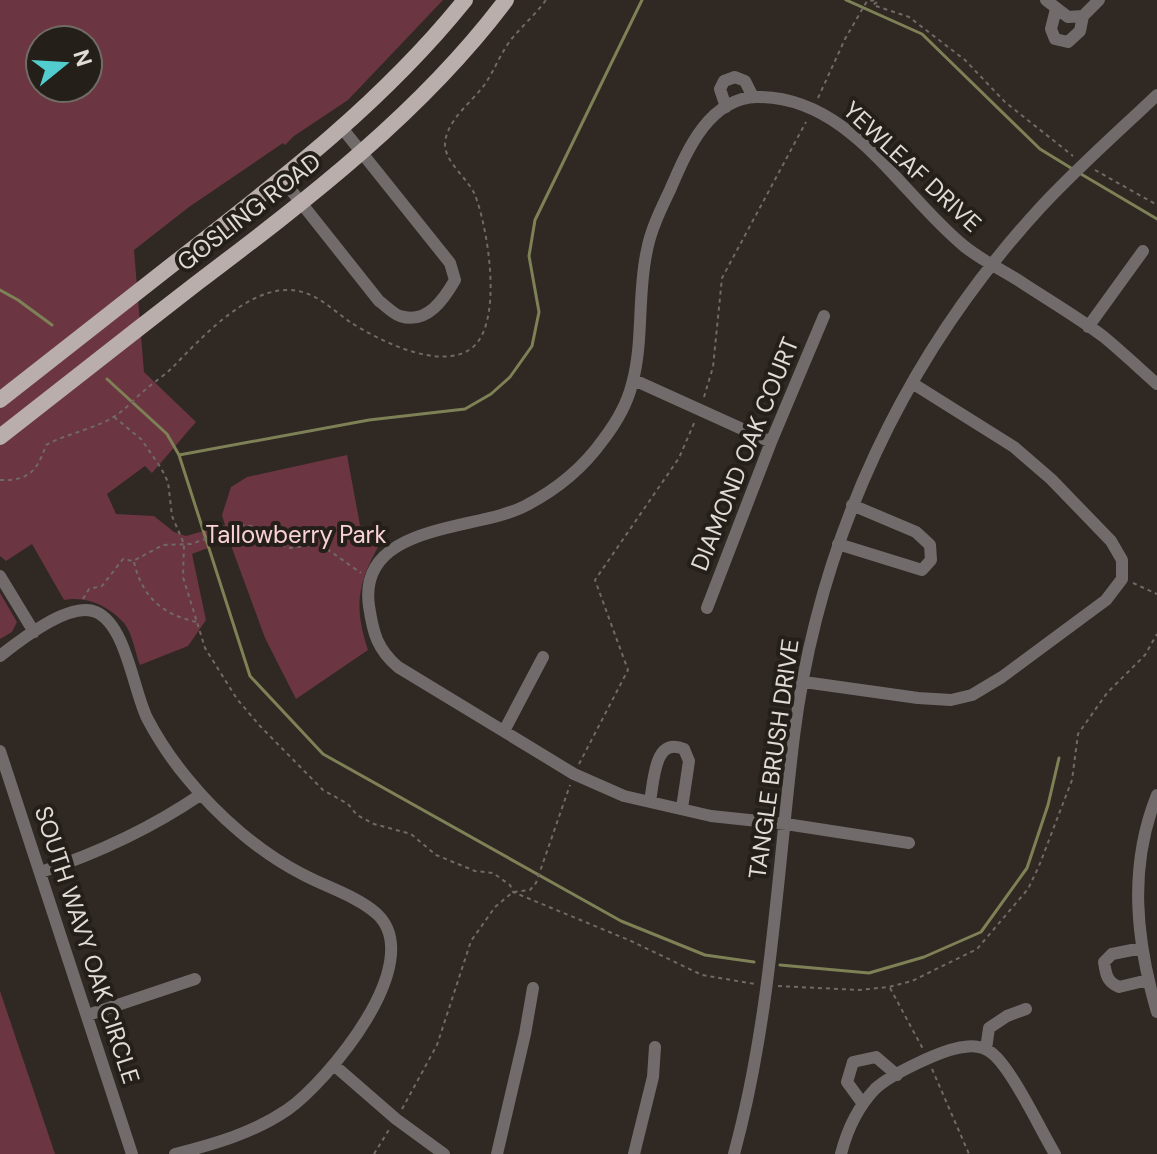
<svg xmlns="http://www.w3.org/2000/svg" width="1157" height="1154" font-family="'DM Sans',sans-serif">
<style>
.green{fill:#6b3642;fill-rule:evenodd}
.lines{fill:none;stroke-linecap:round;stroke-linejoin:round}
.stream{stroke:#7e8156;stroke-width:3}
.path{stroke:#706965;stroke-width:2;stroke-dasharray:4 4;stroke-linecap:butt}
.minor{stroke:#716c6b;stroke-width:12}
.major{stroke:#b9aeac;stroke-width:16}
.labels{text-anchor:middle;stroke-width:8;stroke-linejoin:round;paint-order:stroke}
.street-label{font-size:24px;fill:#e1dcd8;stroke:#251f19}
.park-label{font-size:24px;fill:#f9d2d8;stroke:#251f19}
</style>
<rect width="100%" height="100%" fill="#2f2823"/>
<!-- green -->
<path class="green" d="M0 0H443L348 100 294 136 285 145 283 143 189 207 134 250 144 372 196 422 152 473 145 466 107 494 116 514 154 516 174 532 186 536 225 525 222 515 231 487 247 477 347 455 360 525 379 545C357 585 354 607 368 650L296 699 265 638 229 540 192 554 206 620 188 646 140 665C135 652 132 631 123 622 107 605 86 596 64 600L32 544 6 561 0 556ZM40 40H88V88H40Z
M0 593 17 622 12 632 0 639Z
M0 991 55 1154H0Z"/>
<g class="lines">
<!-- stream -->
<path class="stream" d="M846 0 922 34 1040 149 1071 168
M1081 174 1157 219
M0 290 18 300 52 325
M107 379 167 434 179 455 250 676 323 754 621 921 705 955 754 962
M179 455 369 420 465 409 491 394 510 377 532 346 539 312 529 256 535 220 642 0
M780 965 869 973 924 957 981 932 1027 868 1048 805 1059 758"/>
<!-- path -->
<path class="path" d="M877 2 873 5 909 17 965 60 1005 102 1073 156
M818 98 845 39 867 1 877 0
M1095 170 1157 205
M704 397 713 367 722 278 806 122
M114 417 141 439 161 468 168 482 172 516 184 544 183 577 205 648 237 699 260 726 323 790 348 804 357 815 374 824 411 834 436 855 475 871 493 873 510 885 513 892 631 941 702 975 755 984
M0 480C29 481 37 471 46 445 68 433 99 428 118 414 128 407 136 397 145 390 154 382 165 375 173 367 200 339 244 291 286 290 313 289 330 308 350 322 378 340 437 370 469 350 505 328 488 228 475 195 468 178 444 162 445 143 447 121 469 104 482 88 493 74 499 56 510 41 521 27 535 15 546 0
M134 562C142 597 163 615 197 622
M1133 583 1157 594
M83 599 89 589 102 586 123 559 133 561 163 545 191 544 244 525 256 527 271 542 290 548 320 544 361 573
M579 764 628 670 595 580 679 458 695 421
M778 986 859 990 889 987 912 981 977 949 1028 889 1039 866 1072 780 1078 734 1107 693 1145 655 1157 634
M890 988 923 1049
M932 1069 969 1154
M402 1109 437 1045 471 941 495 907 513 892 530 890 536 883 570 785
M374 1154 390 1128"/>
<!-- minor -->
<path class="minor" d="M1046 0 1068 17 1083 16 1099 0
M1056 9 1051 29 1055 39 1068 42 1080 31 1083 16
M726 107 720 89 724 81 735 77 745 81 753 97
M283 180 379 301C385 305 393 314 400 316 427 325 444 299 455 280L450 263 342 128
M1088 327 1143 251
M634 380 771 442
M838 544 922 570 931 560 930 545 916 532 852 505
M0 576 34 632
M707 608 771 442 824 316
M0 656C20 640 70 601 96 612 126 625 133 689 147 718 158 739 172 760 187 778 218 816 259 852 302 874 326 887 357 896 377 914 428 962 328 1081 287 1110 253 1133 215 1144 175 1154
M804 682 918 698 951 700 972 695 1002 677 1106 600 1122 579V560L1111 541 1051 479 1014 447 912 383
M504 731 543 657
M0 751 132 1154
M1157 795C1128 867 1136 940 1157 1012
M650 801C654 781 654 736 684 749L689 761 682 808
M909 843 786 824 711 816 624 796 574 774 398 667C377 649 373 633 369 606 357 523 477 531 525 506 556 490 583 468 603 440 616 423 627 405 632 384 644 341 637 294 647 250 651 229 661 209 670 190 686 153 708 98 757 97 850 96 900 194 964 246 982 261 1005 271 1024 284 1050 301 1079 318 1104 337 1122 352 1139 368 1157 384
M41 872C98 853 150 829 200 795
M1142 948 1112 954 1104 962C1106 975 1107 982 1119 987L1148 980
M88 1015 195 979
M986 1049 989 1028 1007 1016 1026 1009
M335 1066 396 1119 444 1154
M863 1104 847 1082 853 1062 876 1057 897 1075
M497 1154 525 1034 533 988
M634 1154 653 1077 655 1047
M734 1154C771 1018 777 876 794 736 819 538 905 355 1040 208 1077 168 1118 132 1157 95
M841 1154C847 1130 858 1107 875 1089 891 1074 943 1049 964 1047 974 1045 985 1047 993 1054 1013 1071 1040 1129 1055 1154"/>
<!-- major -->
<path class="major" d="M0 400C59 354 118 307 177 261 280 181 383 102 465 0
M0 437C65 386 131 334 197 283 308 199 422 112 506 0"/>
</g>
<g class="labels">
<!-- street labels -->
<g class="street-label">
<text transform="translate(912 167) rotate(43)" y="8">YEWLEAF DRIVE</text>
<text transform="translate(249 212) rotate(-38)" y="8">GOSLING ROAD</text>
<text transform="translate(745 454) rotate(-68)" y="8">DIAMOND OAK COURT</text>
<text transform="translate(774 759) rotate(-82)" y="8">TANGLE BRUSH DRIVE</text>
<text transform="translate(87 945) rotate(72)" y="8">SOUTH WAVY OAK CIRCLE</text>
</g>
<!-- park labels -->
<g class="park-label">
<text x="296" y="543">Tallowberry Park</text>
</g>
</g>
<!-- north arrow -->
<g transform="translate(64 64) rotate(72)"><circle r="38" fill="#251f19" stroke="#706b65" stroke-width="2"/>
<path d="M0-6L14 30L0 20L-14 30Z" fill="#52cdcf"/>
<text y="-12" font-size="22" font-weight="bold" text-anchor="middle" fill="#e1dcd8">N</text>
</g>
</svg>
